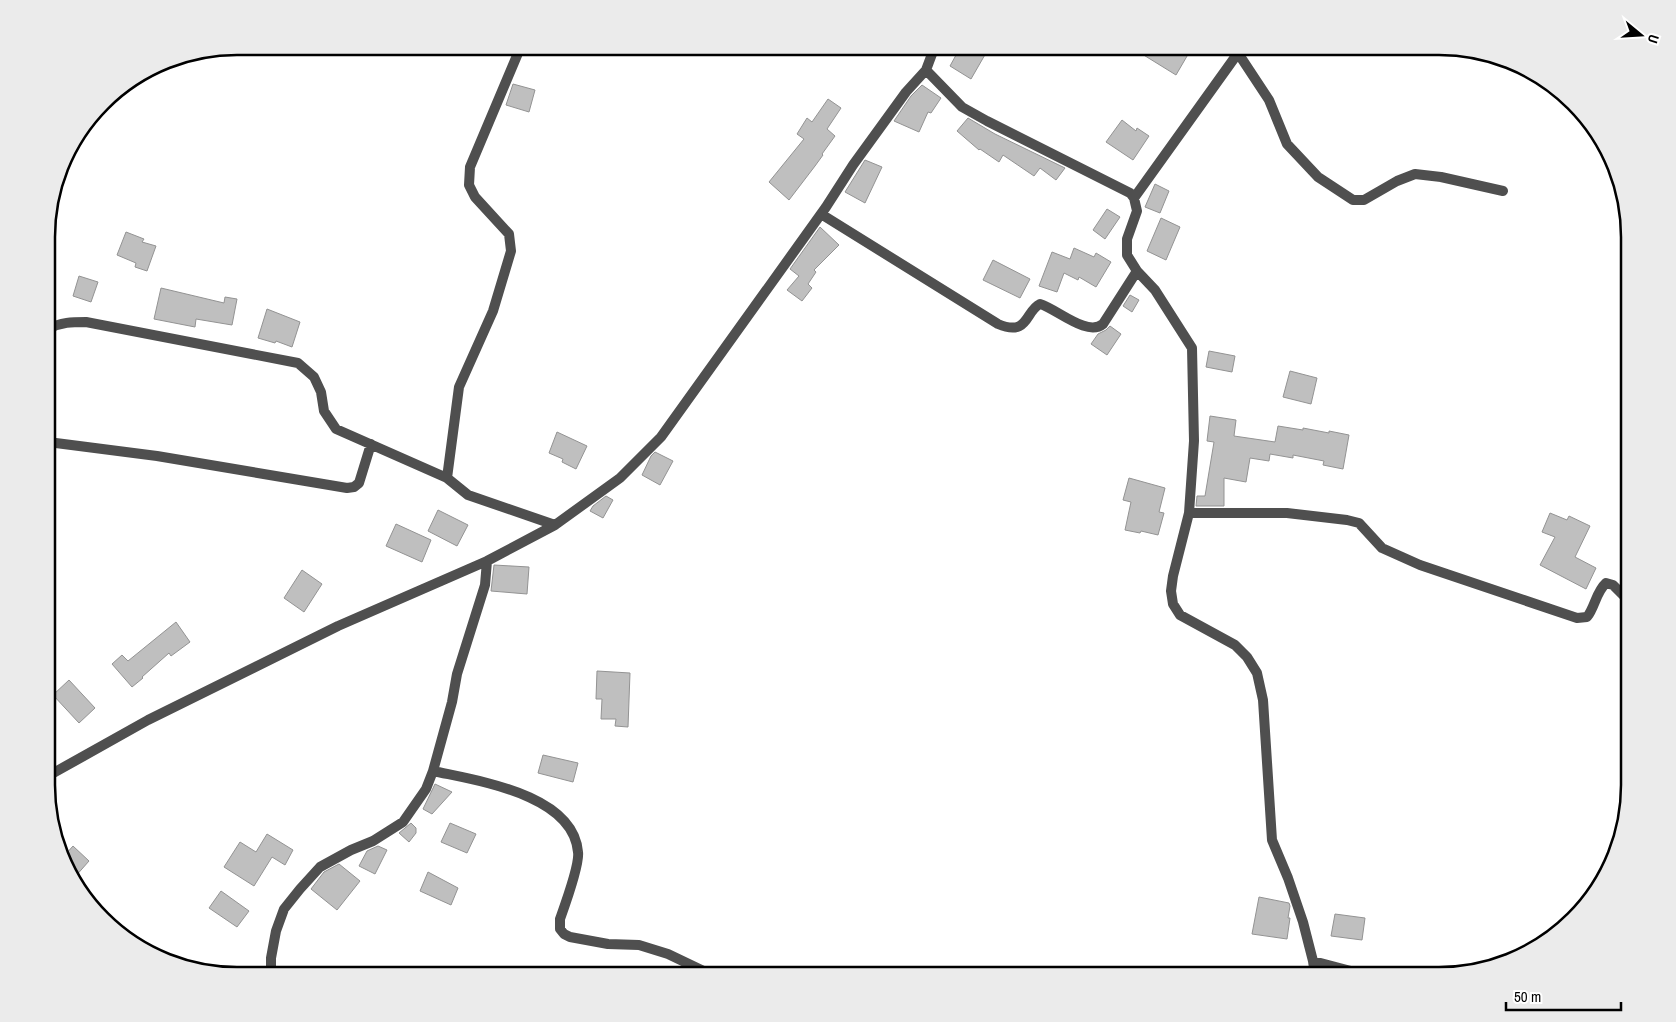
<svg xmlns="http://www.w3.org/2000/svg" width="1676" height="1022" font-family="'Archivo Narrow',sans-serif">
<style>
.building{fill:#bfbfbf;stroke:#939393}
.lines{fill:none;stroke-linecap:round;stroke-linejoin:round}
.street{stroke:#4f4f4f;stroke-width:10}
.rim{fill:none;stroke:#000;stroke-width:2.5}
</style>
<rect width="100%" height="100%" fill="#fff"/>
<!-- building -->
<path class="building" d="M961 46H990L971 79 950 66Z
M1146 46H1182L1190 51 1176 75 1142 54Z
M513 84 535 90 529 112 506 105Z
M922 85 941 98 931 113 928 112 919 132 894 121 911 96Z
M828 99 841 108 827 129 835 136 822 154 823 155 815 166 789 200 769 182 804 139 797 134 807 118 812 122Z
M968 118 995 134 1065 168 1056 180 1040 168 1034 176 1003 155 999 162 980 149 979 150 957 131Z
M1122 120 1136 131 1137 128 1149 136 1133 160 1106 142Z
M865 160 882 167 865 203 845 192Z
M1155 184 1169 191 1160 213 1145 207Z
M1107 209 1120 217 1105 239 1093 230Z
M1161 218 1180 227 1166 260 1147 251Z
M820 227 839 245 814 270 816 272 808 284 812 288 802 301 787 290 799 276 790 269Z
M126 232 144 239 142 242 156 246 147 271 135 267 136 263 117 255Z
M1074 248 1094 257 1096 253 1111 262 1096 287 1079 277 1078 280 1064 273 1057 292 1039 286 1052 252 1070 259Z
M993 260 1030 279 1020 298 983 280Z
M79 276 98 282 91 302 73 296Z
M161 288 224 303 225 297 237 299 232 325 196 319 195 327 154 319Z
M1130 295 1139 300 1132 312 1123 306Z
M267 309 300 322 292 347 276 341 275 343 258 338Z
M1110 326 1121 334 1107 355 1091 344 1098 334 1106 330Z
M1209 351 1235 356 1232 372 1206 367Z
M1290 371 1317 378 1311 404 1283 397Z
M1210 416 1236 420 1234 436 1275 442 1278 426 1303 430V428L1329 433V431L1349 435 1343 469 1323 465 1324 461 1293 455V458L1270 454 1269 461 1250 458 1246 482 1224 478V506H1196L1197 496H1205L1214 442 1207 441Z
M557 432 587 446 576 469 562 462 563 459 549 453Z
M655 452 673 461 660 485 642 475 651 456Z
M1129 478 1165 488 1159 512 1164 513 1158 535 1141 531 1140 533 1125 530 1131 502 1123 500Z
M606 496 613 500 603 518 590 511 593 506Z
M438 510 468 525 457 546 428 531Z
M1550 513 1567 520 1569 516 1590 526 1575 557 1596 568 1586 589 1540 565 1555 537 1542 532Z
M396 524 431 540 422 562 386 546Z
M494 565 529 567 527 594 491 591Z
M302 570 322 584 304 612 284 598Z
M176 622 190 642 171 656 169 653 142 677 143 678 132 687 112 664 122 655 128 661Z
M597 671 630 673 628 727 615 726 616 719H601L602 699H596Z
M69 680 95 708 79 723 53 695Z
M543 755 578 763 573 782 538 773Z
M435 784 452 792 432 814 423 809Z
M411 823 416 828V833L409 842 399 833Z
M450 823 476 834 467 853 441 842Z
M267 834 293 850 285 865 272 857 254 886 224 867 240 842 256 852Z
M73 846 89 861 74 878 65 855Z
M378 846 387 850 375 874 359 866 367 851Z
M339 864 360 881 337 910 311 889 324 872Z
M428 872 458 888 451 905 420 891Z
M221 891 249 911 237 927 209 908Z
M1259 897 1289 903 1290 906 1288 918H1290L1287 939 1252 934Z
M1335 914 1365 918 1362 940 1331 936Z"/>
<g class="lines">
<!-- street -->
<path class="street" d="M1238 53 1269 100 1287 144 1318 177 1353 200H1364L1397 181 1415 174 1441 177 1503 191
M926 70 962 107 987 121 1130 193 1134 198 1137 211 1127 239V255L1137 271 1155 290 1192 348 1194 441 1189 513 1173 576 1171 591 1173 604 1180 615 1235 645 1247 657 1257 673 1263 700 1272 840 1288 878 1303 922 1313 961 1315 975
M1134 198 1243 46
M821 214 998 324C1029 337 1025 311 1040 304 1057 309 1087 337 1103 324L1137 271
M48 329C61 322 72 322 86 322L298 363 314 377 321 392 324 411 336 429 447 478 468 495 555 525
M48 442 157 456 347 488 354 487 359 483 371 444
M447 478 459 387 493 311 511 251 509 234 475 197 469 185 470 167 521 46
M1189 513H1287L1347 520 1359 523 1382 548 1420 565 1577 618 1587 617C1595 607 1596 592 1606 583L1613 585 1629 601
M433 771C478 781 573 794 578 852 580 864 565 905 560 919V929L564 934 570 937 608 944 639 945 668 954 714 976
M48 776 148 720 338 626 487 561
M1313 961 1366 975
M271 976V958L276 931 284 909 300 889 320 867 351 850 373 841 403 822 426 789 433 771 452 702 457 674 485 585 487 561 555 525 620 478 661 437 826 207 853 165 906 92 926 70 935 46"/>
</g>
<!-- crop -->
<path d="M0 0H1676V1022H0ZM237 55H1439A182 182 0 0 1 1621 237V785A182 182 0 0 1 1439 967H237A182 182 0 0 1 55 785V237A182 182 0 0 1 237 55Z" fill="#ebebeb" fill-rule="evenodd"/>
<path class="rim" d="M237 55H1439A182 182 0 0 1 1621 237V785A182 182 0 0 1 1439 967H237A182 182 0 0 1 55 785V237A182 182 0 0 1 237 55Z"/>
<!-- north arrow -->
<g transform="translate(1641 35) rotate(108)" stroke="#ffffff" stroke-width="4" paint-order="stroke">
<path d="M0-4L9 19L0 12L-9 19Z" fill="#000000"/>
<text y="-8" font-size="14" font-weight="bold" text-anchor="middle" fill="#000000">U</text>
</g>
<!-- scale -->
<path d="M1506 1002v8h115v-8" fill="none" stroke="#000000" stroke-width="2.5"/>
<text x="1514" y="1002" font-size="15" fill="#000000" stroke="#ffffff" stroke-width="4" paint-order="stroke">50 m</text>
</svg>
